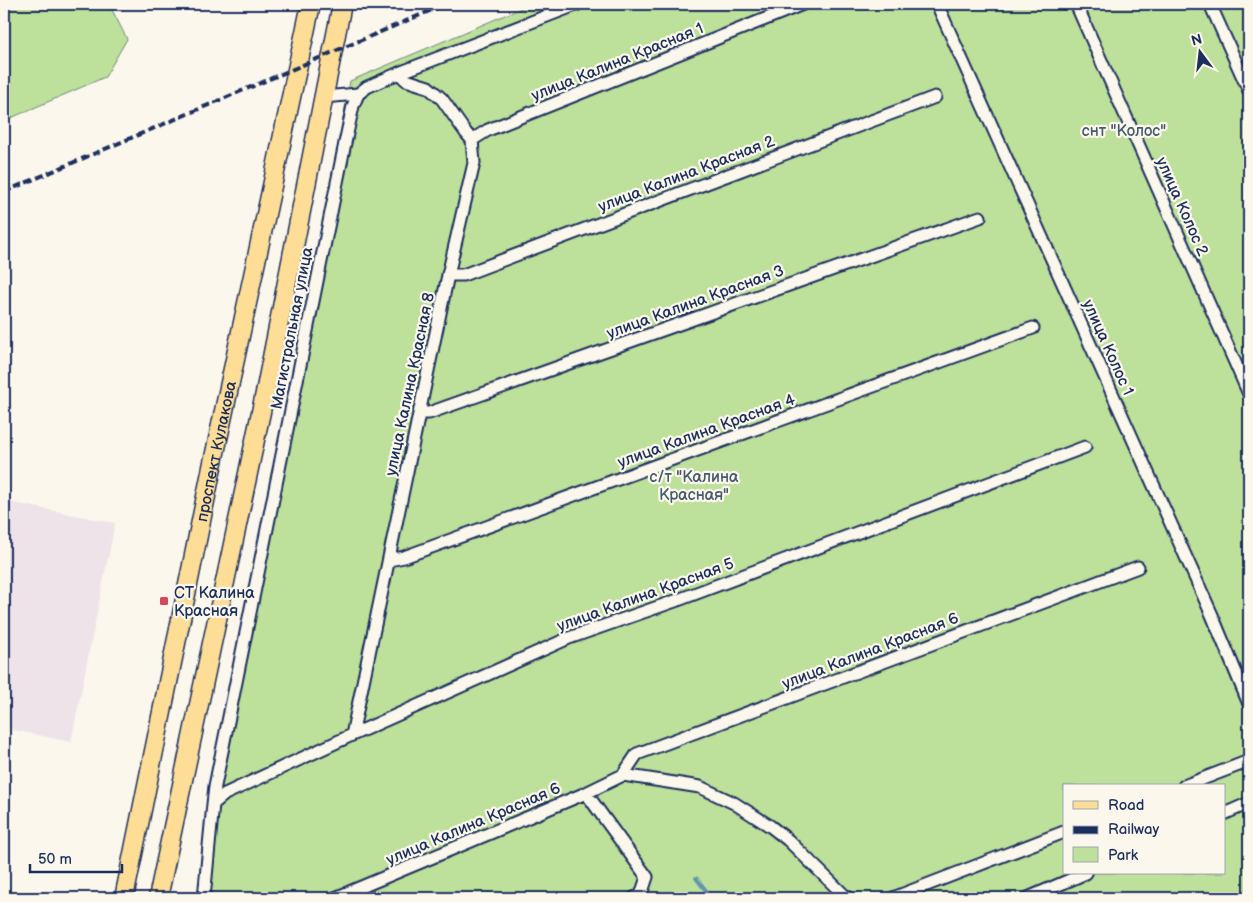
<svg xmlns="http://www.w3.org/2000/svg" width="1253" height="902" font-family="'Balsamiq Sans',sans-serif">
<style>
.built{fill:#eee3e8}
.green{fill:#bde09a;stroke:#6c887c;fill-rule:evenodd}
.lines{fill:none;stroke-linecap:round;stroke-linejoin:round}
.stream{stroke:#5e95b0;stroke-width:4}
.street-casing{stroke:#1b2f5e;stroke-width:15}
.primary-casing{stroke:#1b2f5e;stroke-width:21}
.street{stroke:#fbf7ec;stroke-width:11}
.primary{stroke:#fedd96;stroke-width:18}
.rail{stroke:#1b2f5e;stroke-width:4;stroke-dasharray:8 4;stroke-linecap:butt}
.poi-dot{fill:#d1495b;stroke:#fbf7ec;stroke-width:2}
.labels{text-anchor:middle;stroke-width:4.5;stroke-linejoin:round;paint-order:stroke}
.street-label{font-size:16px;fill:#1b2f5e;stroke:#fbf7ec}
.park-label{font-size:16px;fill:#445b6d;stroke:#fbf7ec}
.poi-label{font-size:16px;fill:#1b2f5e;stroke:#fbf7ec;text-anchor:start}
</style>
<rect width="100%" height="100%" fill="#fbf7ec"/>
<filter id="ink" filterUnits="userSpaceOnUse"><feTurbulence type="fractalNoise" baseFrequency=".02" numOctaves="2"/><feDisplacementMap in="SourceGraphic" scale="10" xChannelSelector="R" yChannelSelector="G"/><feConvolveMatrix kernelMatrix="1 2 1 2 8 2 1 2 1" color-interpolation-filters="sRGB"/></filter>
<g filter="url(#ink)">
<!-- built -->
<path class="built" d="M4 501 115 523 71 742 4 728Z"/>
<!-- green -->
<path class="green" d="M4 4H109L127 39 105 77 4 121Z
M531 4H1249V898H198L350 81ZM1064 786H1224V873H1064Z"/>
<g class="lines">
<!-- stream -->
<path class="stream" d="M696 878 712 898"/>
<defs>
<path id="street" d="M937 4 1212 615 1249 704
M1076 4 1249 394
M1210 4 1249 91
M323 97 358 94
M472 140 488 130 803 4
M448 275H463L935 97
M420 413H429L980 217
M389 560 404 557 1033 328
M352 735 448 275 474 163 472 140 466 133 442 99 428 87 406 80 399 73
M623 775 700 787 734 803 770 826 788 840 844 895 849 898
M1184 786 1249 761
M586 793 647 877 641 895 634 898
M213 804 215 786 345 143 353 106 358 94 367 87 399 73 578 4
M1224 814 1249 803
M204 898 213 804 225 794 352 735 569 638 678 600 1085 447
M335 898 586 793 623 775 637 754 1138 567
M893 898 1064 832
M1028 898 1086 873"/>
<g id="primary">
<path id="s1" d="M124 898 212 467 311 4"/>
<path d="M158 898 265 393 342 4"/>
</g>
</defs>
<!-- street casing -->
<use href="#street" class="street-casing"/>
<!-- primary casing -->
<use href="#primary" class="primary-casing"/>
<!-- street -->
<use href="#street" class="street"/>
<!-- primary -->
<use href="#primary" class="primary"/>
<!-- rail -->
<path class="rail" d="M4 192 446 4"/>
</g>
</g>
<!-- markers -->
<rect class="poi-dot" x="159" y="596" width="10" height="10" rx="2.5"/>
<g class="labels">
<!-- street labels -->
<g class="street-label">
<text transform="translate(617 61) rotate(-22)" y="6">улица Калина Красная 1</text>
<text transform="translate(686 173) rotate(-21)" y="6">улица Калина Красная 2</text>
<text transform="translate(1183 206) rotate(66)" y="6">улица Колос 2</text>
<text transform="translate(695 301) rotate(-20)" y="6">улица Калина Красная 3</text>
<text transform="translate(291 328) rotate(-79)" y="6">Магистральная улица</text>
<text transform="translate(1109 347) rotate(66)" y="6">улица Колос 1</text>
<text transform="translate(409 384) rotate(-78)" y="6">улица Калина Красная 8</text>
<text transform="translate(706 430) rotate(-20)" y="6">улица Калина Красная 4</text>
<text dy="6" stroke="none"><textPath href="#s1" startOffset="456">проспект Кулакова</textPath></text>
<text transform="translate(645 594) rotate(-20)" y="6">улица Калина Красная 5</text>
<text transform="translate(870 650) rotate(-21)" y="6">улица Калина Красная 6</text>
<text transform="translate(473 823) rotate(-23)" y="6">улица Калина Красная 6</text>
</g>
<!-- park labels -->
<g class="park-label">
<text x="1124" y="136">снт "Колос"</text>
<text x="694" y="482">с/т "Калина<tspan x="694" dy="18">Красная"</tspan></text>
</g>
<!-- poi labels -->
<g class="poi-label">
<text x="174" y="598">СТ Калина<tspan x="174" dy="18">Красная</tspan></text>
</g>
</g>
<!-- margin -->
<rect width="1253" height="902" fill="none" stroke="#fbf7ec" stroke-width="20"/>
<rect x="10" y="10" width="1233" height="882" fill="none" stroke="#1b2f5e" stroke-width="2" filter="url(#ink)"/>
<!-- legend -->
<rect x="1063" y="784" width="162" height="90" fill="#fbf7ec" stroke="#a1a7b3"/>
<rect x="1073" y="801" width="25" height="8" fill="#fedd96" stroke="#a1a7b3"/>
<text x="1108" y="810" font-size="15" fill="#1b2f5e">Road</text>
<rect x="1073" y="826" width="25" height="8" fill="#1b2f5e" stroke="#a1a7b3"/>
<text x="1108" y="834" font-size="15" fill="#1b2f5e">Railway</text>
<rect x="1073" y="847" width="25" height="15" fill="#bde09a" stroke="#a1a7b3"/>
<text x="1108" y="860" font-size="15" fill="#1b2f5e">Park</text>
<!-- north arrow -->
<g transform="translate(1200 52) rotate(345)" stroke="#fbf7ec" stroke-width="4" paint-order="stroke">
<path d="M0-4L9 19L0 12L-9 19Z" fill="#1b2f5e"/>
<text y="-8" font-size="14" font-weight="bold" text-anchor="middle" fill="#1b2f5e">N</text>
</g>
<!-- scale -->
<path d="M30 864v8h92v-8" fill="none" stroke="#1b2f5e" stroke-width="2.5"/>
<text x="38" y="864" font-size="15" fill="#1b2f5e" stroke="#fbf7ec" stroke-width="4" paint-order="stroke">50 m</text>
</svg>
